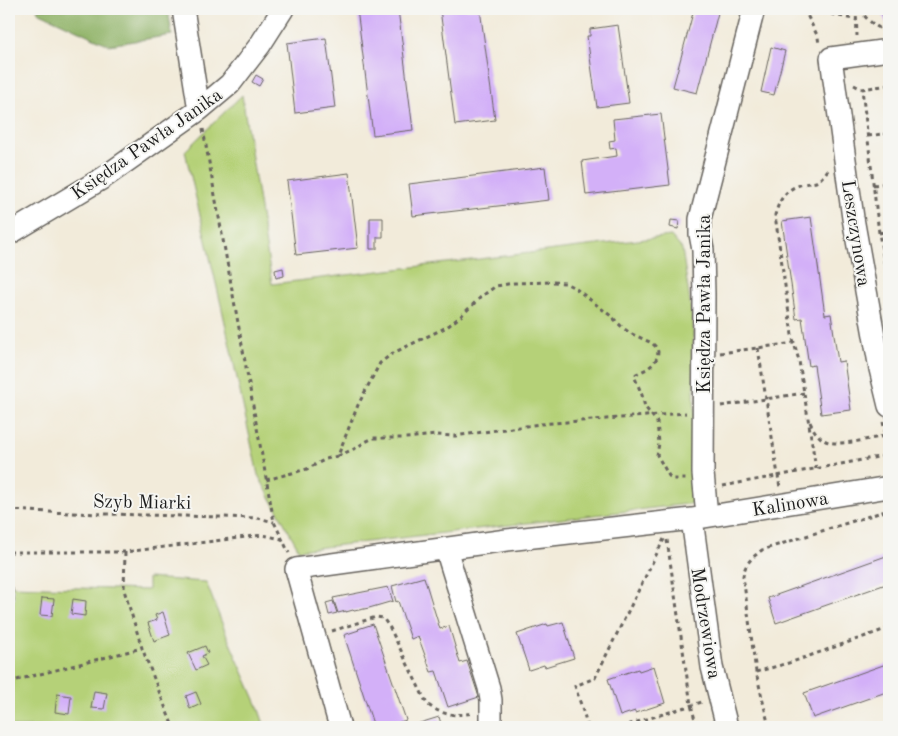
<svg xmlns="http://www.w3.org/2000/svg" width="898" height="736" font-family="'Old Standard TT',serif">
<style>
.green{fill:#b5d178;stroke:#68764a}
.forest{fill:#90b368;stroke:#566842}
.building{fill:#d3b0f8}
.lines{fill:none;stroke-linecap:round;stroke-linejoin:round}
.minor-casing{stroke:#67645e;stroke-width:24}
.path{stroke:#67645e;stroke-width:3;stroke-dasharray:4 4;stroke-linecap:butt}
.minor{stroke:#fff;stroke-width:21}
.labels{text-anchor:middle;stroke-width:4;stroke-linejoin:round;paint-order:stroke}
.street-label{font-size:19px;fill:#1c1c1c;stroke:#f6f6f2}
</style>
<rect width="100%" height="100%" fill="#f6f6f2"/>
<filter id="ink" filterUnits="userSpaceOnUse"><feTurbulence type="fractalNoise" baseFrequency=".02" numOctaves="2"/><feDisplacementMap in="SourceGraphic" scale="10" xChannelSelector="R" yChannelSelector="G"/><feConvolveMatrix kernelMatrix="1 2 1 2 8 2 1 2 1" color-interpolation-filters="sRGB"/></filter>
<filter id="wash" filterUnits="userSpaceOnUse"><feTurbulence type="fractalNoise" baseFrequency=".0096" numOctaves="4" result="noise"/><feDisplacementMap in="SourceGraphic" scale="20" xChannelSelector="R" yChannelSelector="G"/><feGaussianBlur stdDeviation="1.12" result="paint"/><feColorMatrix in="noise" values="0 0 0 0 0 0 0 0 0 0 0 0 0 0 0 0 0 1.4 0 .05"/><feComposite in="paint" operator="in"/></filter>
<g filter="url(#wash)">
<rect width="100%" height="100%" fill="#f2ebda"/>
<!-- green -->
<path class="green" d="M242 95 272 284 671 236 682 249 693 322 696 503 299 550 258 475 222 309 185 151Z
M148 578 206 582 227 636 257 704 265 727H9V586L148 590Z"/>
<!-- forest -->
<path class="forest" d="M37 9H168L172 35 109 45 38 12Z"/>
<g id="blocks">
<!-- building -->
<path class="building" d="M357 9H398L413 130 373 135Z
M440 9H480L495 120 455 125Z
M694 9H719L697 93 673 87Z
M818 9H837L835 14Z
M880 9H889V21L886 23Z
M618 25 629 103 597 107 587 36H590V29Z
M326 38 335 108 295 113 287 43Z
M771 47 785 51 774 95 761 92Z
M256 75 263 79 259 86 252 82Z
M661 114 670 185 586 195 582 161 617 156 616 148 610 149 609 141 615 140 613 119Z
M545 167 549 200 413 216 409 184Z
M349 173 358 248 296 255 287 181Z
M811 217 825 315 831 314 838 362 844 361 851 410 821 414 814 365 809 366 802 318 796 319 782 221Z
M370 218H383V237H377V249H370Z
M671 220 679 221 678 229 670 227Z
M283 268 284 276 276 278 275 270Z
M889 555V583L776 623 768 598Z
M424 577 440 629 449 626 460 663 467 661 479 697 448 707 436 671 431 672 418 636 411 639 398 601 396 602 392 586Z
M388 587 393 601 369 608 354 611 353 610 346 612V611L338 613 333 598Z
M13 588 14 601H9V589Z
M42 598 54 599 52 616 40 615Z
M73 599 86 601 85 616 71 614Z
M333 601 337 613 329 615 326 603Z
M163 612 170 635 154 641 148 623 157 620 155 615Z
M563 622 574 658 545 667 544 665 529 670 517 634 547 624 548 626Z
M373 624 406 720 385 727H374L344 635 359 630 358 629Z
M9 633H12V652H9Z
M205 646 208 653 202 656 207 665 196 670 188 653Z
M889 663V691L813 718 804 693Z
M654 666 665 703 635 713V711L620 716 608 679 638 669 639 671Z
M94 691 107 693 104 709 91 708Z
M196 692 201 704 190 709 186 696Z
M57 694 71 696 69 714 55 712Z
M439 717 442 727H407Z"/>
</g>
</g>
<g filter="url(#ink)">
<use href="#blocks" fill-opacity="0" stroke="#67645e" stroke-width="1"/>
<g class="lines">
<defs>
<path id="minor" d="M183 9 199 110
M889 50 831 58 853 218 880 369 889 406
M9 234 103 178 199 110 230 84 260 45 283 9
M707 516 703 473 704 295 703 250 700 234V219L754 9
M692 519 712 667 727 727
M446 549 489 688 491 700V727
M340 727 296 569 507 540 692 519 889 487"/>
</defs>
<!-- minor casing -->
<use href="#minor" class="minor-casing"/>
<!-- path -->
<path class="path" d="M804 9 818 37 819 45
M808 9 857 20
M856 9 857 36
M860 9C866 20 874 25 884 31
M854 85 862 89
M889 85 862 89 879 233 889 289
M203 129 274 522 289 553
M868 136 889 133
M873 185 889 183
M879 233 889 231
M758 348 780 488
M720 353 794 343
M721 406 804 393
M810 422C813 429 817 436 824 440 836 448 872 438 886 436
M883 422 889 450
M338 456 356 448 365 442 373 438H406L436 435 455 436 540 424 686 413
M816 469 799 361 792 335 775 215C780 198 786 188 804 184 808 183 813 183 816 182 821 179 825 174 828 170
M266 480 307 469 326 459 338 456 342 445 358 405 380 363 393 353 447 327 461 316 482 296 496 286 514 283 553 282 565 283 575 288 611 316 623 328 632 334 652 343 657 348 658 352 657 358 653 364 647 369 636 374 635 378 642 395 645 407 657 422 659 443 657 455 669 476 673 479H686
M723 486 889 455
M9 510 69 513 258 518 274 522
M667 540 691 705 697 727
M9 552H125L263 535 282 539
M125 552 124 590 142 648 173 727
M332 631 376 617 383 618 390 628 427 704C443 716 454 716 473 713
M756 672 792 662 889 628
M9 682 142 648
M588 727 575 686 595 678 664 539
M621 727 702 702
M769 727 756 672 743 576C745 563 752 558 762 550L885 511 889 510"/>
<!-- minor -->
<use href="#minor" class="minor"/>
</g>
</g>
<g class="labels">
<!-- street labels -->
<g class="street-label">
<text transform="translate(146 143) rotate(-35)" y="7">Księdza Pawła Janika</text>
<text transform="translate(857 233) rotate(81)" y="7">Leszczynowa</text>
<text transform="translate(703 304) rotate(-90)" y="7">Księdza Pawła Janika</text>
<text transform="translate(142 501) rotate(1)" y="7">Szyb Miarki</text>
<text transform="translate(790 503) rotate(-9)" y="7">Kalinowa</text>
<text transform="translate(707 623) rotate(81)" y="7">Modrzewiowa</text>
</g>
</g>
<!-- margin -->
<rect width="898" height="736" fill="none" stroke="#f6f6f2" stroke-width="30"/>
</svg>
